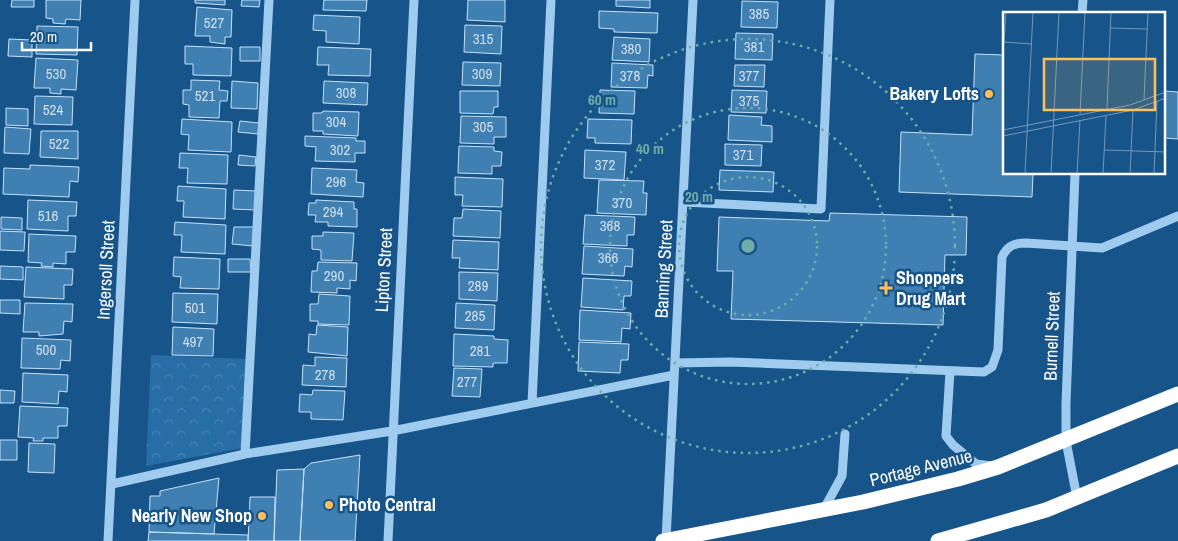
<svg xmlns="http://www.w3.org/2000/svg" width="1178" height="541" font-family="'Archivo Narrow',sans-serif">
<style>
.park{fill:url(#park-crowns)}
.building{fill:#3f7fb2;stroke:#c5e2fa}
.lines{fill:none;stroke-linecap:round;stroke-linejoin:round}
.minor{stroke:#9fcbee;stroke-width:9}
.highway{stroke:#fff;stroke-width:15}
.ring{fill:none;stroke:#6fada8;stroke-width:2.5;stroke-dasharray:2.5 5}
.poi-dot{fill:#ffc05c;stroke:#175489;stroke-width:2}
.labels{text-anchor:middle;stroke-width:5;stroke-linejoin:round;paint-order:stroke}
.number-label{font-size:15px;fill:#cfdfec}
.poi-label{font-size:18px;font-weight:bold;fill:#fff;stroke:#175489;text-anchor:end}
.street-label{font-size:18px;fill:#fff;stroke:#175489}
.inset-road{fill:none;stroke:#7498b8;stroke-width:1}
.view{fill:#ffc05c;fill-opacity:0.15;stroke:#ffc05c;stroke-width:2.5}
.inset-edge{fill:none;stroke:#fff;stroke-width:2.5}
.centre{fill:#6fada8;stroke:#175489;stroke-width:2.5}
.ring-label{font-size:15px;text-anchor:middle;font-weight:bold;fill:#6fada8;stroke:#175489;stroke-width:5;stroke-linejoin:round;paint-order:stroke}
</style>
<defs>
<pattern id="park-crowns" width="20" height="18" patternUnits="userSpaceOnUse" patternTransform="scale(1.25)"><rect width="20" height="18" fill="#276da6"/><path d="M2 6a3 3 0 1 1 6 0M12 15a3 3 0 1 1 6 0" fill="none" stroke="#4783b3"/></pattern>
</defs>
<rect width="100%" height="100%" fill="#175489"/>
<!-- park -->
<path class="park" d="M151 355 247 359 243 448 146 466Z"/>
<!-- building -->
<path class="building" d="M12 0H34V7H11Z
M46 0H81L80 20 66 19 65 24 53 23V19L46 18Z
M195 0H225V5L195 3Z
M242 0H260L259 7 241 6Z
M324 0H367L366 11 323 10Z
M468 0H505V22L467 20Z
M616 0H650V8L616 6Z
M742 1 778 2 777 28 741 27Z
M197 7 232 10 231 37H225V44L210 42V36H195Z
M599 11 658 13 657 33 614 32V29L599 28Z
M314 15 360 17 359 44 326 42V31L313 30Z
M465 25 502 26 501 54 464 52Z
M37 26 78 27 77 55 36 54Z
M736 33 773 34 772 60 735 59Z
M614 37 650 39 649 62 612 60Z
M9 39 32 40V57L8 56Z
M185 46 232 48 231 76 193 75V64H185Z
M240 47H260V61H240Z
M318 47 371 49 370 76 328 75 329 65H317Z
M975 54 1004 55V174H1033L1032 197 899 192 901 132 972 135Z
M36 58 78 60 76 90 61 89V94L50 93V88H34Z
M463 62 501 63 500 86 462 85Z
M612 63 653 65V76L648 75 647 88 611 87Z
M735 65H765L764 87 734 86Z
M191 80 220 81 219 90 228 91 227 101H220L219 118 189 117V105L183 104V90H191Z
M232 81 258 83 257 109 231 108Z
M324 81 368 83 367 105 323 103Z
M600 90 635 91 634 114 599 113Z
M732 90 767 91 766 113 731 112Z
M460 91H498V107H494L493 114 460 113Z
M1164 91 1178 92V139L1164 138Z
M35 96 73 97 72 125 34 124Z
M6 108 28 109V126L6 125Z
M323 111 359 112 358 136 323 134V131H313V113H322Z
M729 115 762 117 761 125 772 126V142L728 140Z
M461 116 506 117V137H494V144L460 143Z
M182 119 232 122 231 152 188 150 189 135 181 134Z
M588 119 632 120 631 144 595 143V138H587Z
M240 121 259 123 258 134 238 132Z
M5 127 31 129 29 154 4 153Z
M41 131H78V159L40 157Z
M305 136 356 138V141H365V153H355V162L315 161 316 147 305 146Z
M725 144 762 145 761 166 725 165Z
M459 146 494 147V151L502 152 501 166H492V174L458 173Z
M585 150 626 152 624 180 584 178Z
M180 153 228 155 227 184 187 183 188 168H179Z
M239 155 256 157 255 166 238 165Z
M30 165 79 167 78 182 70 181 69 197 3 194 4 168 30 169Z
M312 168 357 170 356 182 364 183 363 197 311 194Z
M720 170 774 172 773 192 719 190Z
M455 177 503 179 502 207 462 206 463 195H455Z
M599 180 644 181 643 193H647L646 215 597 213Z
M178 186 226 189 225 219 183 217 184 201H177Z
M234 190 257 191 256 210 233 209Z
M28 200 77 202 76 216H68V231L27 229Z
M316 200 354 202V209H357V227L328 226V222H315L316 215H308L309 203H316Z
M463 209 501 211 500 238 453 236 454 218H462Z
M830 213 967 217 966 255H945L943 325 731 319 733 271H717L719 217 829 221Z
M585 215 635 217 634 235H627V246L583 244Z
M1 217 22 218V230L1 229Z
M175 222 226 225 225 254 181 252 182 235H174Z
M234 227H254L253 246 232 244Z
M0 231 25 232 24 251 0 250Z
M323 232 354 233 352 261 321 260V250L312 249V236H323Z
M29 234 76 236 75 252H66V264L53 263V267L41 266 42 263 28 262Z
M453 240 499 242 498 270 459 268 460 258H452Z
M584 246 633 249 632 267 625 266 624 276 582 274Z
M174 257 220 259 219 289 180 288 181 277 173 276Z
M228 259H250L251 272H228Z
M318 262 357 263 356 281 350 280V289L337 288V293L311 292 312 271H317Z
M0 266 23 267V280L0 279Z
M26 267 73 269 72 285H64V299L24 297Z
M459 272 498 273 497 301 459 299Z
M583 278 632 281 631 296H624L623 310 581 307Z
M173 293 218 294 217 324 172 322Z
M319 294 350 296 349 325 318 324V321H310V304H318Z
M0 300H20V314L0 313Z
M25 303 73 304 72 322 64 321 63 334 39 336V332H23Z
M456 303 495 305 494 330 455 328Z
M580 310 631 313 630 329 622 328 621 342 579 340Z
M317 325 348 327 347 356 308 352 309 334 316 335Z
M173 327 214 329 213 356 172 355Z
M454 334 494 336V339L508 340 507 363H493V367L453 366Z
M22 338 71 340 70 361 61 360 60 369 21 368Z
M579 342 629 344 628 360H621L620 373 578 371Z
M315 357 347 358 346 387 302 385 303 365 315 366Z
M454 368 482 369 480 397 452 396Z
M23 373 68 375 67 392 59 391 58 404 22 402Z
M0 390 15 391 14 403H0Z
M313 390 345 391 343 420 311 419V412H299L300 394 312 395Z
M20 406 68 408 67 426H58V438H43V441H33L34 438 18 437Z
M0 440H17V460H0Z
M29 443 55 444 54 473 28 472Z
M360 455 355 541H300L304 469 311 463Z
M304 469 300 541H274L277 470Z
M219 478 214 534 149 532 150 496H160V491Z
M250 497H275L274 541H248Z
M149 532 248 535V541H148Z"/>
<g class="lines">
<!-- minor -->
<path class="minor" d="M1082 14 1083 0
M1075 174 1066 403V441L1077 498
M684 202 821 209 830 0
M675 363 731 362 984 372 992 367 998 350 1002 257C1007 246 1014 243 1026 243L1102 248 1178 216
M950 371 946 436 953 445 976 464 992 466
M532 403 551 0
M245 454 269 0
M112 484 245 454 392 431 674 375
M824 509 842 476 845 434
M666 540 693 0
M108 541 135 0
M388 541 414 0"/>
<!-- highway -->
<path class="highway" d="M663 541 863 502 958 479 998 467 1178 394
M938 541 1046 510 1178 456"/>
</g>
<!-- distance rings -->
<g class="ring">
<circle cx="748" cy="246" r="69"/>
<circle cx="748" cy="246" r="138"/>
<circle cx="748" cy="246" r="207"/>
</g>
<!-- markers -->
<g class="poi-dot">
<circle cx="989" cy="94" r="5"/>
<path d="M883.5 280.5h5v5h5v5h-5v5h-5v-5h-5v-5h5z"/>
<circle cx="329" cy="505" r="5"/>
<circle cx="262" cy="516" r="5"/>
</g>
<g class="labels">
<!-- number labels -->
<g class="number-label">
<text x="759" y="19">385</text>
<text x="214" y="28">527</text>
<text x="483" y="44">315</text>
<text x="754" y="52">381</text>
<text x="631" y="54">380</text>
<text x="56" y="79">530</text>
<text x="482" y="79">309</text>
<text x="630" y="81">378</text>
<text x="749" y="81">377</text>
<text x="346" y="98">308</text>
<text x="205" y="101">521</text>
<text x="749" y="106">375</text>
<text x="53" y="115">524</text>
<text x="336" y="127">304</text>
<text x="483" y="132">305</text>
<text x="59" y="149">522</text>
<text x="340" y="155">302</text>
<text x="743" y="160">371</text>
<text x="605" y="170">372</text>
<text x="336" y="187">296</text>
<text x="622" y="208">370</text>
<text x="333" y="217">294</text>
<text x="48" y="221">516</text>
<text x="610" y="231">368</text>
<text x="608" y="263">366</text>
<text x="334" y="281">290</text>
<text x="478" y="291">289</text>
<text x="195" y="313">501</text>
<text x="475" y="321">285</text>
<text x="193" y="347">497</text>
<text x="46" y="355">500</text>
<text x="480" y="356">281</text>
<text x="325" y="380">278</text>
<text x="467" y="387">277</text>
</g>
<!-- poi labels -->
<g class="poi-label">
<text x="979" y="100">Bakery Lofts</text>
<text x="896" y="284" text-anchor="start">Shoppers<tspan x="896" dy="21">Drug Mart</tspan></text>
<text x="339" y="511" text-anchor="start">Photo Central</text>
<text x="252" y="522">Nearly New Shop</text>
</g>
<!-- street labels -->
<g class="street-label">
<text transform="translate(664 269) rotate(-87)" y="6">Banning Street</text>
<text transform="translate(106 270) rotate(-87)" y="6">Ingersoll Street</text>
<text transform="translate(384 270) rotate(-87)" y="6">Lipton Street</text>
<text transform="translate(1052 336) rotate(-88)" y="6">Burnell Street</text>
<text transform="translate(921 468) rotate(-14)" y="6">Portage Avenue</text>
</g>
</g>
<!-- overview -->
<g transform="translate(1003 12)">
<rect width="162" height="162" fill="#175489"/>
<path class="inset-road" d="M107 16 144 17M1 30 3 0M1 30 28 32M141 87 145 0M104 97 108 0M77 102 82 0M0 118 127 93 163 80M0 124 130 98 163 86M102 138 163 140M22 162 30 0M48 162 56 0M74 162 77 108M100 162 103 104M127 162 130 98M151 162 154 89"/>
<path class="view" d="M41 47H152V98H41Z"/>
<rect width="162" height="162" class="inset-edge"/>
</g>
<circle cx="748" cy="246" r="8" class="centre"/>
<g class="ring-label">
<text x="602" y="105">60 m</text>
<text x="650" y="154">40 m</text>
<text x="699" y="202">20 m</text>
</g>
<!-- scale -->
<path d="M22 42v8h69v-8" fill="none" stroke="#ffffff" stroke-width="2.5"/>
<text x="30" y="42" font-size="15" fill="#ffffff" stroke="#175489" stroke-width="4" paint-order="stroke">20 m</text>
</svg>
